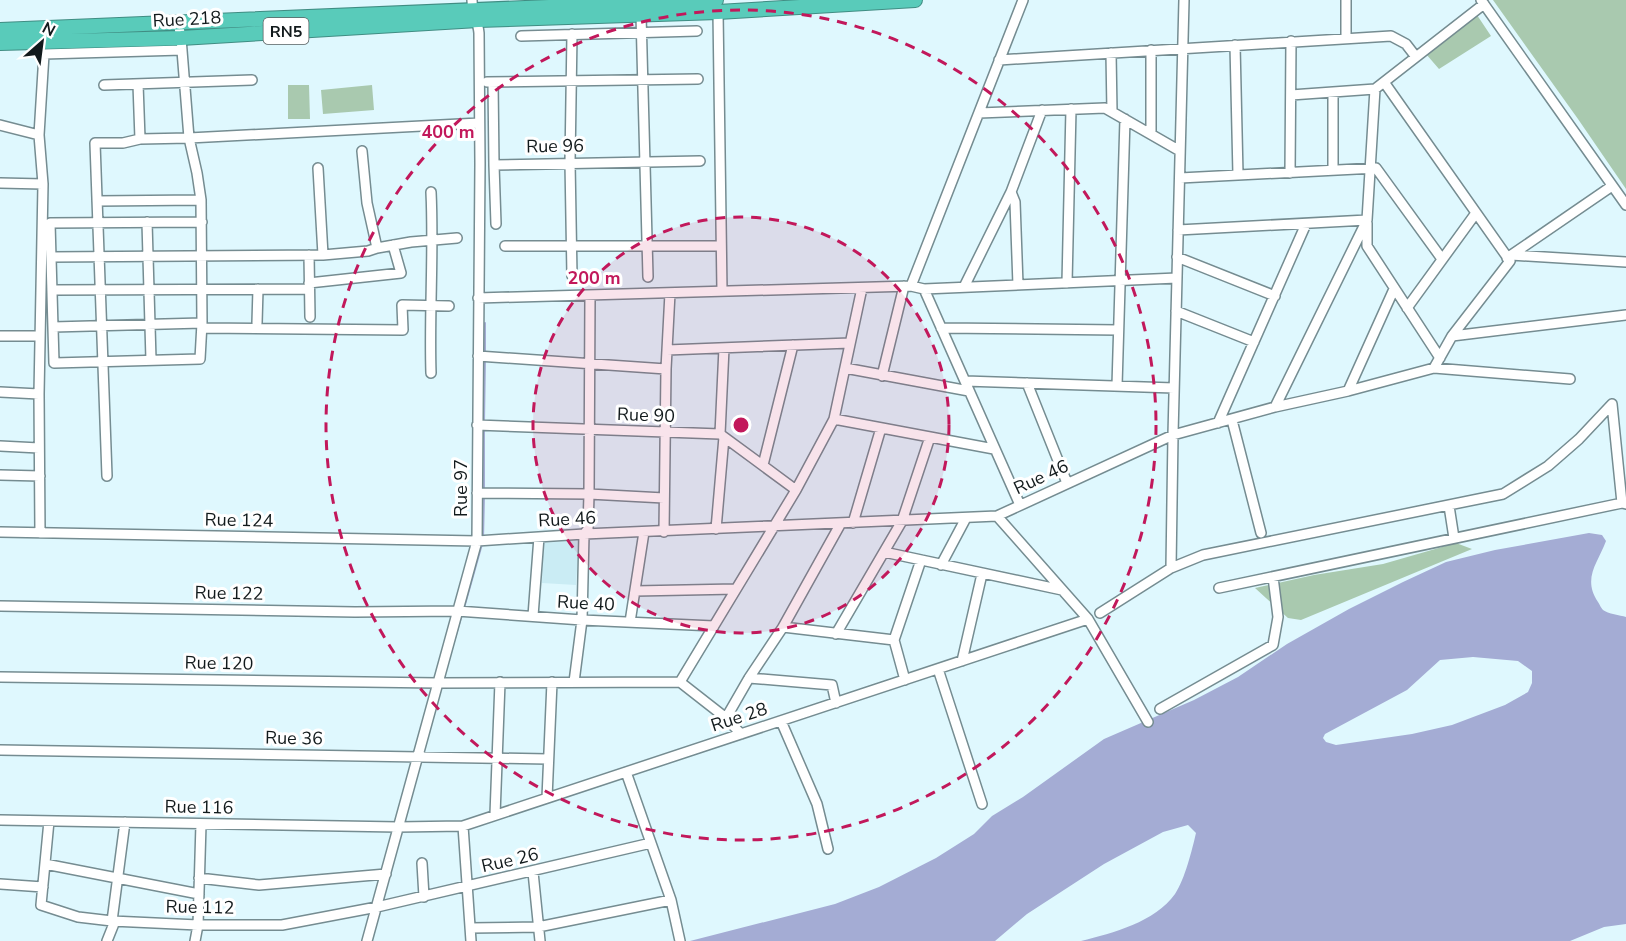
<svg xmlns="http://www.w3.org/2000/svg" width="1626" height="941" font-family="'Nunito Sans',sans-serif">
<style>
.built{fill:#caecf4}
.green{fill:#a9c9af}
.water{fill:#a4acd4;fill-rule:evenodd}
.lines{fill:none;stroke-linecap:round;stroke-linejoin:round}
.stream{stroke:#a4acd4;stroke-width:2}
.minor-casing{stroke:#758c91;stroke-width:12}
.highway-casing{stroke:#408d83;stroke-width:16}
.minor{stroke:#fff;stroke-width:9}
.highway{stroke:#59cbba;stroke-width:14}
.ring{fill:none;stroke:#c2185b;stroke-width:3;stroke-dasharray:10 8}
.labels{text-anchor:middle;stroke-width:6;stroke-linejoin:round;paint-order:stroke}
.shield{fill:#fff;stroke:#595f60;stroke-width:1.5}
.shield-label{font-size:16px;font-weight:bold;fill:#121a1c}
.street-label{font-size:18px;fill:#121a1c;stroke:#fff}
.centre{fill:#c2185b;stroke:#fff;stroke-width:3}
.ring-label{font-size:18px;text-anchor:middle;font-weight:bold;fill:#c2185b;stroke:#fff;stroke-width:6;stroke-linejoin:round;paint-order:stroke}
</style>
<rect width="100%" height="100%" fill="#dff8fe"/>
<!-- built -->
<path class="built" d="M579 540 576 585 542 583 543 543Z"/>
<!-- green -->
<path class="green" d="M1493 0H1626V189L1578 119Z
M1475 12 1491 36 1439 69 1426 54Z
M288 85H309L310 119H288Z
M372 85 374 110 323 114 321 90Z
M1456 543 1472 549 1301 620 1288 618 1255 588 1314 575 1383 564Z"/>
<!-- water -->
<path class="water" d="M1589 533 1602 535 1606 541C1598 563 1582 578 1598 602 1600 605 1601 608 1603 610 1608 614 1620 615 1626 617V924L1604 927 1570 941H1081C1113 933 1155 922 1175 894 1185 879 1192 850 1196 833L1188 825 1163 832 1104 864 1027 914 995 941H690L835 904 879 887 936 858 974 834 992 816 1023 797 1104 739 1194 700 1238 677 1287 644 1349 609 1403 582 1446 562 1495 550ZM1473 657 1518 661 1532 671V683L1528 692 1505 705 1452 725 1412 734 1336 745 1326 742 1323 738 1325 734 1407 690 1440 660Z"/>
<g class="lines">
<!-- stream -->
<path class="stream" d="M485 353V323
M484 422 485 359
M484 491V428
M483 539 484 497
M464 608 482 544
M446 669 462 614"/>
<defs>
<path id="minor" d="M1481 0 1626 205
M718 12 722 291
M641 15 648 277
M178 22 181 38 189 138 197 173 201 200 202 323 200 359 54 363 50 223 202 222
M572 34 570 162 572 276
M521 36 697 31
M1346 38V0
M1235 45 1238 175
M1111 53 1112 112
M999 60 1391 36 1406 44 1416 57
M487 82 698 79
M493 82 494 165 700 161
M1384 82 1510 261 1452 336 1434 368
M138 84 140 139
M104 85 252 80
M1333 92V170
M1291 95 1375 89 1484 4
M979 113 1105 108 1180 151
M0 125 39 135
M1151 134V50
M362 151 367 203 377 248 411 242 457 238
M494 165 496 224
M318 168 323 255
M1290 173 1291 41
M1180 178 1376 168 1442 259
M0 183 43 184
M431 192C434 253 429 313 431 373
M97 201 201 200
M147 222 151 360
M1367 223V246L1440 358
M1178 230 1367 220
M505 246H721
M309 255 310 317
M1511 255 1626 262
M51 257 323 255 368 251 377 248
M1177 257 1275 296
M1507 258 1612 186
M309 283 401 273 393 245
M1067 283 1071 109
M1018 285 1015 202 1011 192 1042 110
M911 286 1023 0
M964 287 1011 192
M924 289 1020 505
M52 290 309 289
M478 298 911 286 924 289 1177 278
M1407 308 1476 213
M1176 311 1254 342
M257 323 258 289
M53 327 202 323
M202 328 403 330 402 305 449 306
M941 328 1118 330
M0 336H40
M1452 336 1626 315
M667 350 850 343
M478 356 666 369
M845 368 969 391
M882 376 904 286
M965 381 1174 388
M1027 383 1067 483
M1117 386 1125 119
M1348 391 1394 289
M0 392 39 394
M1612 404 1622 503
M1275 407 1367 220 1375 89
M834 419 994 449
M1232 420 1261 533
M1218 423 1306 224
M477 425 720 434 796 490
M720 434 724 348
M0 446 39 448
M763 465 793 345
M0 475 40 476
M107 476 95 143H123L140 139 189 138 479 123
M477 493 589 494 664 498
M1449 506 1454 538
M997 516 1088 619 1148 722
M853 523 881 428
M716 529 724 437
M0 532 477 541 584 534 997 516 1173 435 1275 407 1348 391 1434 368 1570 379
M664 532 666 369 670 293
M40 533 39 394 43 184 39 135 44 54 182 50
M884 552 1062 590
M941 565 966 518
M1171 568 1173 435 1184 0
M1219 588 1622 503 1626 504
M635 591 736 589
M0 606 355 612 457 611 582 620 714 626
M1100 613 1171 568 1203 555 1503 494 1548 466 1579 439 1612 404
M533 616 539 537
M630 622 644 532
M783 627 894 640
M836 634 902 521 930 437
M962 661 982 574
M938 669 982 804
M0 677 437 683 680 682 726 718 741 734
M749 678 832 685 836 703
M905 680 894 640 921 560
M574 682 582 620 584 534 588 529 589 494 590 295
M680 682 796 490 834 419 862 288
M1160 709 1273 645 1278 617 1273 577
M726 718 749 678 783 627 841 523
M781 721 817 804 828 849
M0 750 548 759
M626 772 671 900 680 941
M547 798 552 682
M495 815 500 682
M0 820 398 827 463 826 1088 619
M49 821 41 905 78 917 112 921 198 925H282L377 907 651 843
M463 826 471 941
M422 863 424 897
M45 864 199 894
M533 872 540 941
M199 878 259 885 386 874
M0 884 43 887
M112 921 125 822
M470 928 538 927 671 900
M107 941 115 921
M195 941 198 925 201 824
M367 941 477 541 480 164 479 33C478 21 472 12 472 0"/>
<path id="highway" d="M0 30 716 0
M0 43 181 38 478 20 718 12 915 0"/>
</defs>
<!-- minor casing -->
<use href="#minor" class="minor-casing"/>
<!-- highway casing -->
<use href="#highway" class="highway-casing"/>
<!-- minor -->
<use href="#minor" class="minor"/>
<!-- highway -->
<use href="#highway" class="highway"/>
</g>
<!-- distance rings -->
<circle cx="741" cy="425" r="208" fill="#c2185b" fill-opacity=".12"/>
<g class="ring">
<circle cx="741" cy="425" r="208"/>
<circle cx="741" cy="425" r="415"/>
</g>
<g class="labels">
<!-- shield labels -->
<rect class="shield" x="263.5" y="18" width="45" height="26" rx="4.5"/>
<g class="shield-label">
<text x="286" y="37">RN5</text>
</g>
<!-- street labels -->
<g class="street-label">
<text transform="translate(187 19) rotate(-3)" y="6">Rue 218</text>
<text transform="translate(555 146) rotate(-1)" y="6">Rue 96</text>
<text transform="translate(646 415) rotate(2)" y="6">Rue 90</text>
<text transform="translate(1041 477) rotate(-25)" y="6">Rue 46</text>
<text transform="translate(461 488) rotate(-90)" y="6">Rue 97</text>
<text transform="translate(567 519) rotate(-3)" y="6">Rue 46</text>
<text transform="translate(239 520) rotate(1)" y="6">Rue 124</text>
<text transform="translate(229 593) rotate(1)" y="6">Rue 122</text>
<text transform="translate(586 603) rotate(3)" y="6">Rue 40</text>
<text transform="translate(219 663) rotate(1)" y="6">Rue 120</text>
<text transform="translate(739 717) rotate(-18)" y="6">Rue 28</text>
<text transform="translate(294 738) rotate(1)" y="6">Rue 36</text>
<text transform="translate(199 807) rotate(1)" y="6">Rue 116</text>
<text transform="translate(510 860) rotate(-13)" y="6">Rue 26</text>
<text transform="translate(200 907) rotate(1)" y="6">Rue 112</text>
</g>
</g>
<circle cx="741" cy="425" r="9" class="centre"/>
<g class="ring-label">
<text x="448" y="138">400 m</text>
<text x="594" y="284">200 m</text>
</g>
<!-- north arrow -->
<g transform="translate(42 42) rotate(28)" stroke="#ffffff" stroke-width="4.5" paint-order="stroke">
<path d="M0-4.5L10 22L0 15L-10 22Z" fill="#121a1c"/>
<text y="-9" font-size="16" font-weight="bold" text-anchor="middle" fill="#121a1c">N</text>
</g>
</svg>
